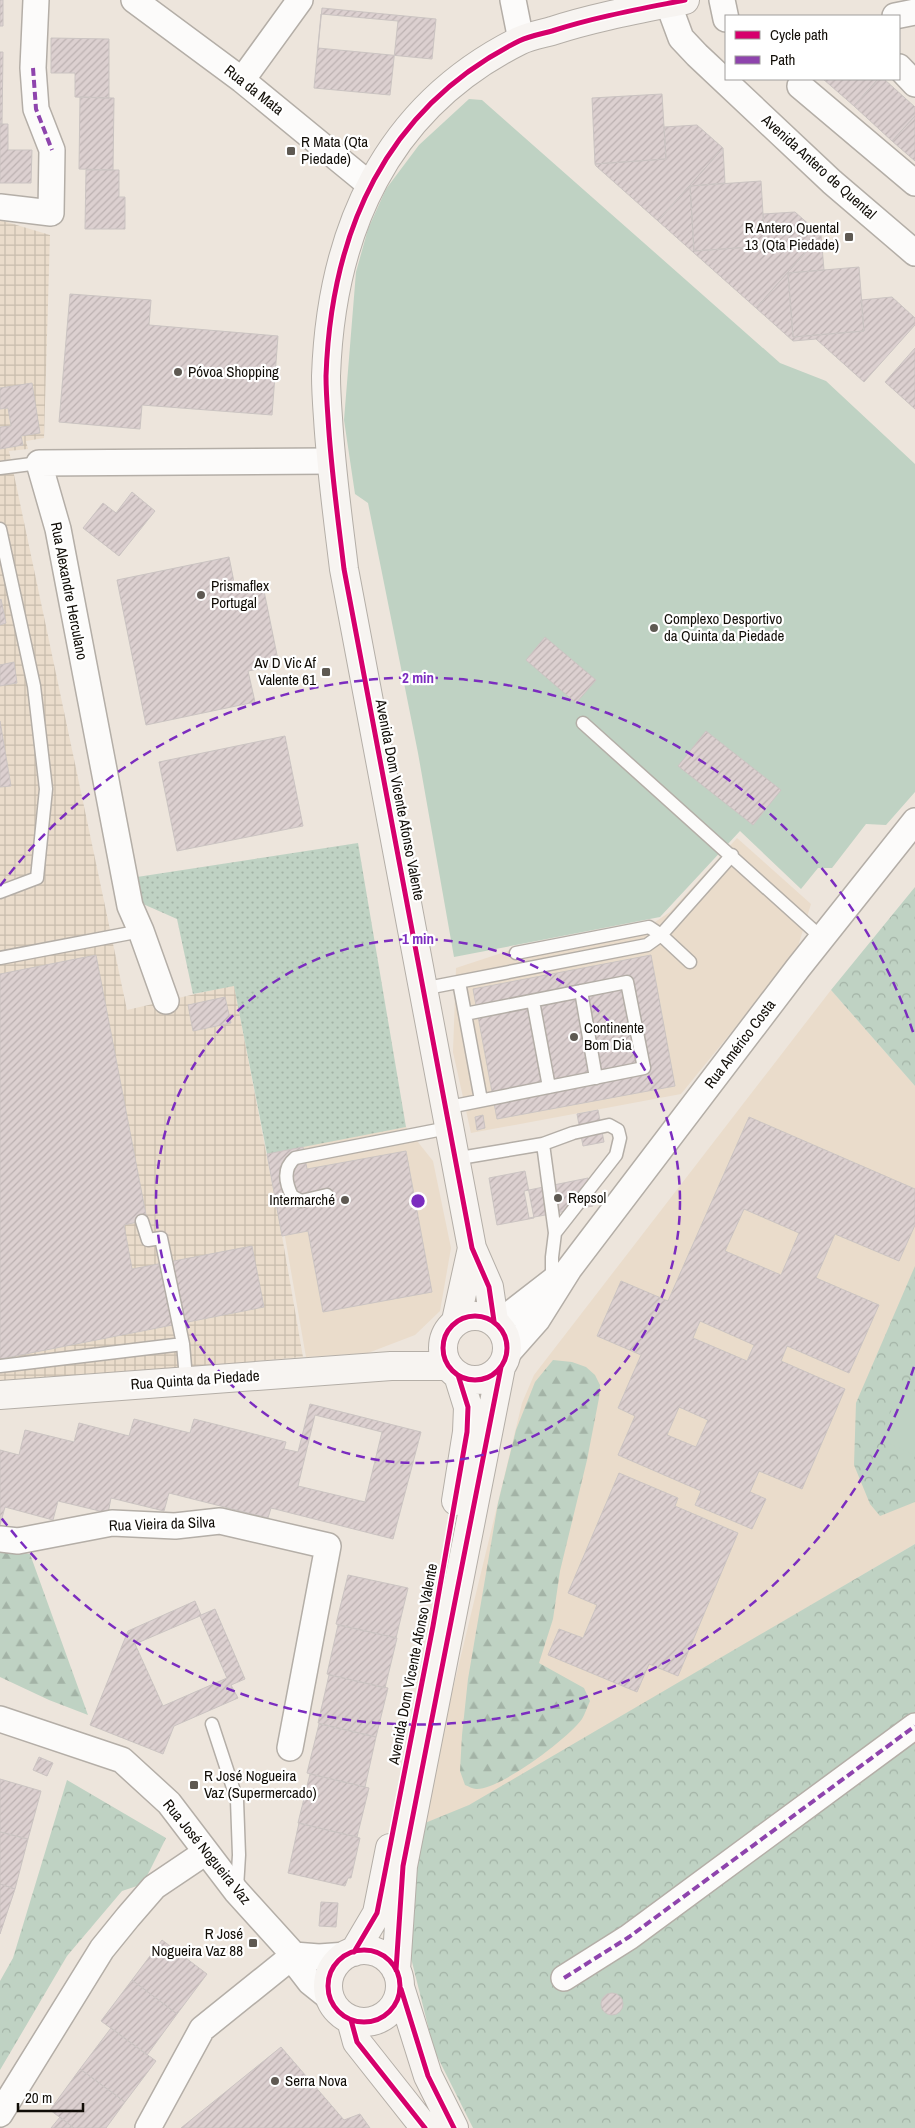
<svg xmlns="http://www.w3.org/2000/svg" width="915" height="2128" font-family="'Archivo Narrow',sans-serif">
<style>
.built{fill:#eadccb}
.industrial{fill:url(#industrial-grid)}
.grass{fill:url(#grass-dots)}
.forest{fill:url(#forest-firs)}
.park{fill:url(#park-crowns)}
.garden{fill:#bfd2c3}
.building{fill:url(#building-hatch);stroke:#cbc4c2;fill-rule:evenodd}
.lines{fill:none;stroke-linecap:round;stroke-linejoin:round}
.lane-casing{stroke:#b4aea7;stroke-width:15}
.street-casing{stroke:#b4aea7;stroke-width:28}
.secondary-casing{stroke:#b4aea7;stroke-width:30}
.lane{stroke:#fcfbfa;stroke-width:12}
.street{stroke:#fcfbfa;stroke-width:25}
.secondary{stroke:#f7f4f1;stroke-width:28}
.quiet{stroke:#8e44ad;stroke-width:4;stroke-dasharray:8 4;stroke-linecap:butt}
.cycleway-casing{stroke:#fff;stroke-width:8}
.cycleway{stroke:#d6006c;stroke-width:5}
.ring{fill:none;stroke:#7b2cbf;stroke-width:2.5;stroke-dasharray:9 6}
.poi-dot{fill:#5e5952;stroke:#fff;stroke-width:2}
.labels{text-anchor:middle;stroke-width:4.5;stroke-linejoin:round;paint-order:stroke}
.street-label{font-size:15px;fill:#110d07;stroke:#fff}
.poi-label{font-size:15px;fill:#110d07;stroke:#fff;text-anchor:start}
.centre{fill:#7b2cbf;stroke:#fff;stroke-width:2.5}
.ring-label{font-size:15px;text-anchor:middle;font-weight:bold;fill:#7b2cbf;stroke:#fff;stroke-width:4.5;stroke-linejoin:round;paint-order:stroke}
</style>
<defs>
<pattern id="industrial-grid" width="8" height="8" patternUnits="userSpaceOnUse" patternTransform="scale(1.25)"><rect width="8" height="8" fill="#eadccb"/><path d="M0 4h8M4 0v8" fill="none" stroke="#c8bcad"/></pattern>
<pattern id="grass-dots" width="8" height="8" patternUnits="userSpaceOnUse" patternTransform="scale(1.25)"><rect width="8" height="8" fill="#bfd2c3"/><path d="M2 2h.1M6 6h.1" fill="none" stroke="#a3b3a6" stroke-width="1.8" stroke-linecap="round"/></pattern>
<pattern id="forest-firs" width="22" height="20" patternUnits="userSpaceOnUse" patternTransform="scale(1.25)"><rect width="22" height="20" fill="#bfd2c3"/><path d="M5 1l3.5 6h-7zM16 11l3.5 6h-7z" fill="#a3b3a6"/></pattern>
<pattern id="park-crowns" width="20" height="18" patternUnits="userSpaceOnUse" patternTransform="scale(1.25)"><rect width="20" height="18" fill="#bfd2c3"/><path d="M2 6a3 3 0 1 1 6 0M12 15a3 3 0 1 1 6 0" fill="none" stroke="#a3b3a6"/></pattern>
<pattern id="building-hatch" width="6" height="6" patternUnits="userSpaceOnUse" patternTransform="scale(1.25)"><rect width="6" height="6" fill="#dcd0d0"/><path d="M-1 1l2-2M0 6l6-6M5 7l2-2" fill="none" stroke="#bcb1b1"/></pattern>
</defs>
<rect width="100%" height="100%" fill="#ede5dc"/>
<!-- built -->
<path class="built" d="M737 838 811 904 796 953 681 1094 471 1133 453 1052 456 968 529 944 655 922 670 912Z
M831 990 915 1086V1544L469 1806 420 1825 522 1403 534 1375Z
M406 1127 433 1161 451 1248 440 1311 415 1335 368 1353 306 1357 270 1151Z"/>
<!-- industrial -->
<path class="industrial" d="M0 220 50 235 44 438 26 441 28 449 9 451 127 1010 234 985 282 1236 303 1357 0 1384Z"/>
<!-- grass -->
<path class="grass" d="M358 843 406 1127 267 1154 234 986 193 994 177 919 143 904 137 877Z"/>
<!-- forest -->
<path class="forest" d="M553 1360 572 1362 586 1367 595 1375 600 1385 599 1398 587 1460 560 1571 553 1619 539 1663 584 1688 590 1701C587 1707 585 1714 582 1719 569 1738 498 1791 476 1789 473 1789 468 1786 465 1785L460 1771 462 1735 468 1679 498 1503 516 1430 535 1382Z
M0 1549 30 1554 88 1715 49 1700 0 1677Z"/>
<!-- park -->
<path class="park" d="M915 887V1086L831 990Z
M915 1266V1502L880 1516 870 1504 854 1465 856 1403Z
M915 1544V2128H473L434 2050 408 1946 420 1825 469 1805Z
M67 1780 166 1838 143 1884 122 1891 67 1956 0 2070V1981L13 1958Z"/>
<!-- garden -->
<path class="garden" d="M469 99 482 100 780 363 826 381 915 464V792L886 825 866 824 832 868H818L801 889 740 831 660 917 454 957 418 753 368 503 355 494 344 420 356 272 368 229 386 189 419 145Z
M900 1390 915 1397V1455L879 1439Z"/>
<!-- building -->
<path class="building" d="M0 0H3V26H0Z
M322 8 436 19 432 59 318 48Z
M321 14 398 21 390 95 314 88Z
M51 38 109 39V98L75 97V73H51Z
M0 52H3L2 124H0Z
M823 79H878L854 106Z
M878 79H884L915 107V116L892 141 854 106Z
M662 94 666 159 595 164 592 98Z
M80 97 114 98 113 170 79 169Z
M915 116V161L892 141Z
M0 124H8V150H32L31 183H0Z
M697 125 723 148 658 221 596 166 595 164 666 159 664 127Z
M723 148 725 183 690 186 694 251 765 246 763 214 795 212 821 235 756 308 658 221Z
M86 170H119V197H125V229H85Z
M761 181 765 246 694 251 690 186Z
M821 235 824 270 788 273 793 337 864 331 861 300 892 297 915 318V325L864 382 816 339 793 341 756 308Z
M859 267 864 331 793 337 788 273Z
M70 294 151 300 149 325 278 336 272 415 142 405 140 429 59 422Z
M915 348V409L885 382Z
M32 383 40 433 21 436 23 445 0 449V427L11 426 8 408 0 409V388Z
M132 492 155 511 119 556 83 528 103 503 116 513Z
M229 557 236 592 263 586 279 665 248 671 255 702 146 725 117 580Z
M1 599 6 623 0 625V600Z
M545 637 596 680 576 703 526 660Z
M14 662 17 683 0 686V665Z
M0 721 11 786 0 787Z
M706 731 781 790 753 825 678 766Z
M285 736 303 826 177 851 159 762Z
M96 955 147 1220 124 1225 132 1269 252 1246 264 1307 0 1359V974Z
M651 955 675 1086 497 1119 473 989Z
M225 997 231 1023 193 1031 188 1005Z
M598 1110 604 1142 583 1146 577 1114Z
M483 1115 485 1128 477 1130 475 1117Z
M749 1117 915 1189V1225L899 1261 835 1234 816 1278 879 1305 849 1373 787 1346 781 1361 845 1389 802 1489 759 1471 750 1492 766 1499 752 1529 695 1505 701 1491 618 1455 635 1416 618 1408 641 1355 597 1336 621 1281 668 1301ZM744 1209 799 1233 781 1275 725 1251ZM700 1321 754 1345 747 1361 693 1338ZM679 1407 708 1420 696 1447 667 1435Z
M303 1147 307 1169 406 1151 432 1292 323 1312 308 1231 282 1236 267 1154Z
M525 1171 534 1218 497 1225 489 1178Z
M588 1178 593 1206 529 1218 524 1191Z
M310 1404 421 1432 393 1539 271 1508 268 1518 169 1493 164 1511 111 1498 108 1513 58 1501 53 1520 5 1507 0 1525V1450L19 1455 25 1430 74 1442 79 1423 129 1436 134 1419 190 1433 194 1419 286 1442 284 1449 298 1452Z
M315 1415 382 1432 365 1502 298 1486Z
M619 1473 678 1498 675 1506 738 1533 678 1676 649 1664 637 1692 548 1655 559 1629 583 1638 597 1605 568 1593Z
M348 1575 408 1588 396 1638 336 1624Z
M195 1601 201 1615 215 1609 245 1679 231 1685 238 1698 174 1726 163 1754 90 1725 128 1631Z
M200 1616 227 1678 163 1706 135 1644Z
M338 1625 397 1638 385 1688 327 1674Z
M329 1675 388 1688 376 1737 318 1723Z
M319 1724 376 1737 365 1787 307 1773Z
M39 1757 53 1763 47 1776 33 1770Z
M310 1774 369 1788 357 1837 298 1823Z
M0 1779 41 1791 28 1839 0 1832Z
M299 1823 360 1838 351 1878H348L345 1886 288 1873Z
M0 1832 28 1839 15 1889 0 1884Z
M0 1884 15 1889 0 1934Z
M321 1902 338 1903 336 1927 319 1926Z
M162 1940 207 1974 177 2014 132 1980Z
M132 1980 177 2014 147 2055 101 2021Z
M601 2004a11 11 0 1 1 22 0a11 11 0 1 1-22 0Z
M111 2028 156 2061 125 2102 80 2069Z
M281 2047 344 2120 360 2114 370 2128H181Z
M80 2069 125 2102 106 2128H74L50 2110Z
M60 2117 74 2128H51Z"/>
<g class="lines">
<defs>
<path id="lane" d="M0 468 39 463
M0 529 34 686 46 789 37 878 0 892
M583 723 822 938
M516 953 649 927 661 935 690 962
M0 958 141 931
M422 989 647 945 661 935 732 855
M581 991 596 1078
M533 1001 549 1087
M465 1014 481 1100
M444 1108 644 1068 627 982 465 1014 459 982
M543 1144 573 1133 609 1125 618 1130 620 1138 616 1155 555 1233
M454 1159 543 1144 555 1233 552 1257V1281
M327 1195 301 1201 292 1196C285 1182 283 1168 295 1158L448 1128
M142 1221 148 1240 161 1238 183 1344 185 1367
M0 1366 183 1344
M212 1724 237 1800 239 1855 237 1888"/>
<path id="street" d="M134 0 242 80 370 185
M513 0 521 40
M722 0 726 19
M668 3 681 38 697 55 832 182 915 253
M895 16 915 12
M899 67 915 84
M242 80 300 0
M800 86 915 183
M0 207 51 213 52 150 36 109 33 68 36 0
M166 1001 141 931 130 906 58 529 39 463 331 461
M497 1324 559 1276
M506 1355 537 1320 569 1269 798 968 915 821
M0 1539 18 1541 112 1523 175 1526 220 1521 328 1546 290 1748
M0 1719 122 1760 169 1803 236 1891 294 1955 300 1969 310 1982 330 1998
M294 1955 319 1957 347 1955
M564 1978 629 1937 915 1726
M0 2114 102 1949 128 1917 154 1887 206 1852
M148 2128 202 2029 294 1955"/>
<path id="secondary" d="M443 1348a32 32 0 1 1 64 0a32 32 0 1 1-64 0Z
M456 1321 472 1248
M494 1321 489 1287 472 1248 344 569C338 519 331 469 328 418 327 404 326 390 326 376 331 232 385 108 519 41 529 36 541 34 552 31 595 17 640 9 685 0
M0 1395 391 1366H448
M456 1501 467 1432 468 1407 458 1375
M328 1986a36 36 0 1 1 72 0a36 36 0 1 1-72 0Z
M354 1952 377 1913 390 1848
M396 1970 403 1866 501 1367
M400 1987 428 2076 454 2128
M351 2020 357 2042 425 2128"/>
</defs>
<!-- lane casing -->
<use href="#lane" class="lane-casing"/>
<!-- street casing -->
<use href="#street" class="street-casing"/>
<!-- secondary casing -->
<use href="#secondary" class="secondary-casing"/>
<!-- lane -->
<use href="#lane" class="lane"/>
<!-- street -->
<use href="#street" class="street"/>
<!-- secondary -->
<use href="#secondary" class="secondary"/>
<!-- quiet -->
<path class="quiet" d="M33 68 36 109 52 150
M564 1978 629 1937 915 1726"/>
<defs>
<path id="cycleway" d="M443 1348a32 32 0 1 1 64 0a32 32 0 1 1-64 0Z
M494 1321 489 1287 472 1248 344 569C338 519 331 469 328 418 327 404 326 390 326 376 331 232 385 108 519 41 529 36 541 34 552 31 595 17 640 9 685 0
M328 1986a36 36 0 1 1 72 0a36 36 0 1 1-72 0Z
M354 1952 377 1913 433 1626 467 1432 468 1407 458 1375
M396 1970 403 1866 501 1367
M401 1989 428 2076 454 2128
M351 2020 357 2042 425 2128"/>
</defs>
<!-- cycleway casing -->
<use href="#cycleway" class="cycleway-casing"/>
<!-- cycleway -->
<use href="#cycleway" class="cycleway"/>
</g>
<!-- distance rings -->
<g class="ring">
<circle cx="418" cy="1201" r="262"/>
<path d="M914 1367A523 523 0 0 1 0 1516M0 886A523 523 0 0 1 914 1035"/>
</g>
<!-- markers -->
<g class="poi-dot">
<rect x="286" y="146" width="10" height="10" rx="2.5"/>
<rect x="844" y="232" width="10" height="10" rx="2.5"/>
<circle cx="178" cy="372" r="5"/>
<circle cx="201" cy="595" r="5"/>
<circle cx="654" cy="628" r="5"/>
<rect x="321" y="667" width="10" height="10" rx="2.5"/>
<circle cx="574" cy="1037" r="5"/>
<circle cx="558" cy="1198" r="5"/>
<circle cx="345" cy="1200" r="5"/>
<rect x="189" y="1780" width="10" height="10" rx="2.5"/>
<rect x="248" y="1938" width="10" height="10" rx="2.5"/>
<circle cx="275" cy="2081" r="5"/>
</g>
<g class="labels">
<!-- street labels -->
<g class="street-label">
<text transform="translate(254 90) rotate(38)" y="5">Rua da Mata</text>
<text transform="translate(819 167) rotate(42)" y="5">Avenida Antero de Quental</text>
<text transform="translate(69 591) rotate(79)" y="5">Rua Alexandre Herculano</text>
<text transform="translate(400 800) rotate(79)" y="5">Avenida Dom Vicente Afonso Valente</text>
<text transform="translate(740 1044) rotate(-53)" y="5">Rua Américo Costa</text>
<text transform="translate(195 1380) rotate(-4)" y="5">Rua Quinta da Piedade</text>
<text transform="translate(162 1524) rotate(-2)" y="5">Rua Vieira da Silva</text>
<text transform="translate(413 1664) rotate(-79)" y="5">Avenida Dom Vicente Afonso Valente</text>
<text transform="translate(207 1852) rotate(51)" y="5">Rua José Nogueira Vaz</text>
</g>
<!-- poi labels -->
<g class="poi-label">
<text x="301" y="147">R Mata (Qta<tspan x="301" dy="17">Piedade)</tspan></text>
<text x="839" y="233" text-anchor="end">R Antero Quental<tspan x="839" dy="17">13 (Qta Piedade)</tspan></text>
<text x="188" y="377">Póvoa Shopping</text>
<text x="211" y="591">Prismaflex<tspan x="211" dy="17">Portugal</tspan></text>
<text x="664" y="624">Complexo Desportivo<tspan x="664" dy="17">da Quinta da Piedade</tspan></text>
<text x="316" y="668" text-anchor="end">Av D Vic Af<tspan x="316" dy="17">Valente 61</tspan></text>
<text x="584" y="1033">Continente<tspan x="584" dy="17">Bom Dia</tspan></text>
<text x="568" y="1203">Repsol</text>
<text x="335" y="1205" text-anchor="end">Intermarché</text>
<text x="204" y="1781">R José Nogueira<tspan x="204" dy="17">Vaz (Supermercado)</tspan></text>
<text x="243" y="1939" text-anchor="end">R José<tspan x="243" dy="17">Nogueira Vaz 88</tspan></text>
<text x="285" y="2086">Serra Nova</text>
</g>
</g>
<circle cx="418" cy="1201" r="8" class="centre"/>
<g class="ring-label">
<text x="418" y="683">2 min</text>
<text x="418" y="944">1 min</text>
</g>
<!-- legend -->
<rect x="725" y="15" width="175" height="65" fill="#ffffff" stroke="#a09e9c"/>
<rect x="735" y="31" width="25" height="8" fill="#d6006c" stroke="#a09e9c"/>
<text x="770" y="40" font-size="15" fill="#110d07">Cycle path</text>
<rect x="735" y="56" width="25" height="8" fill="#8e44ad" stroke="#a09e9c"/>
<text x="770" y="65" font-size="15" fill="#110d07">Path</text>
<!-- scale -->
<path d="M18 2103v8h65v-8" fill="none" stroke="#110d07" stroke-width="2.5"/>
<text x="25" y="2103" font-size="15" fill="#110d07" stroke="#ffffff" stroke-width="4" paint-order="stroke">20 m</text>
</svg>
